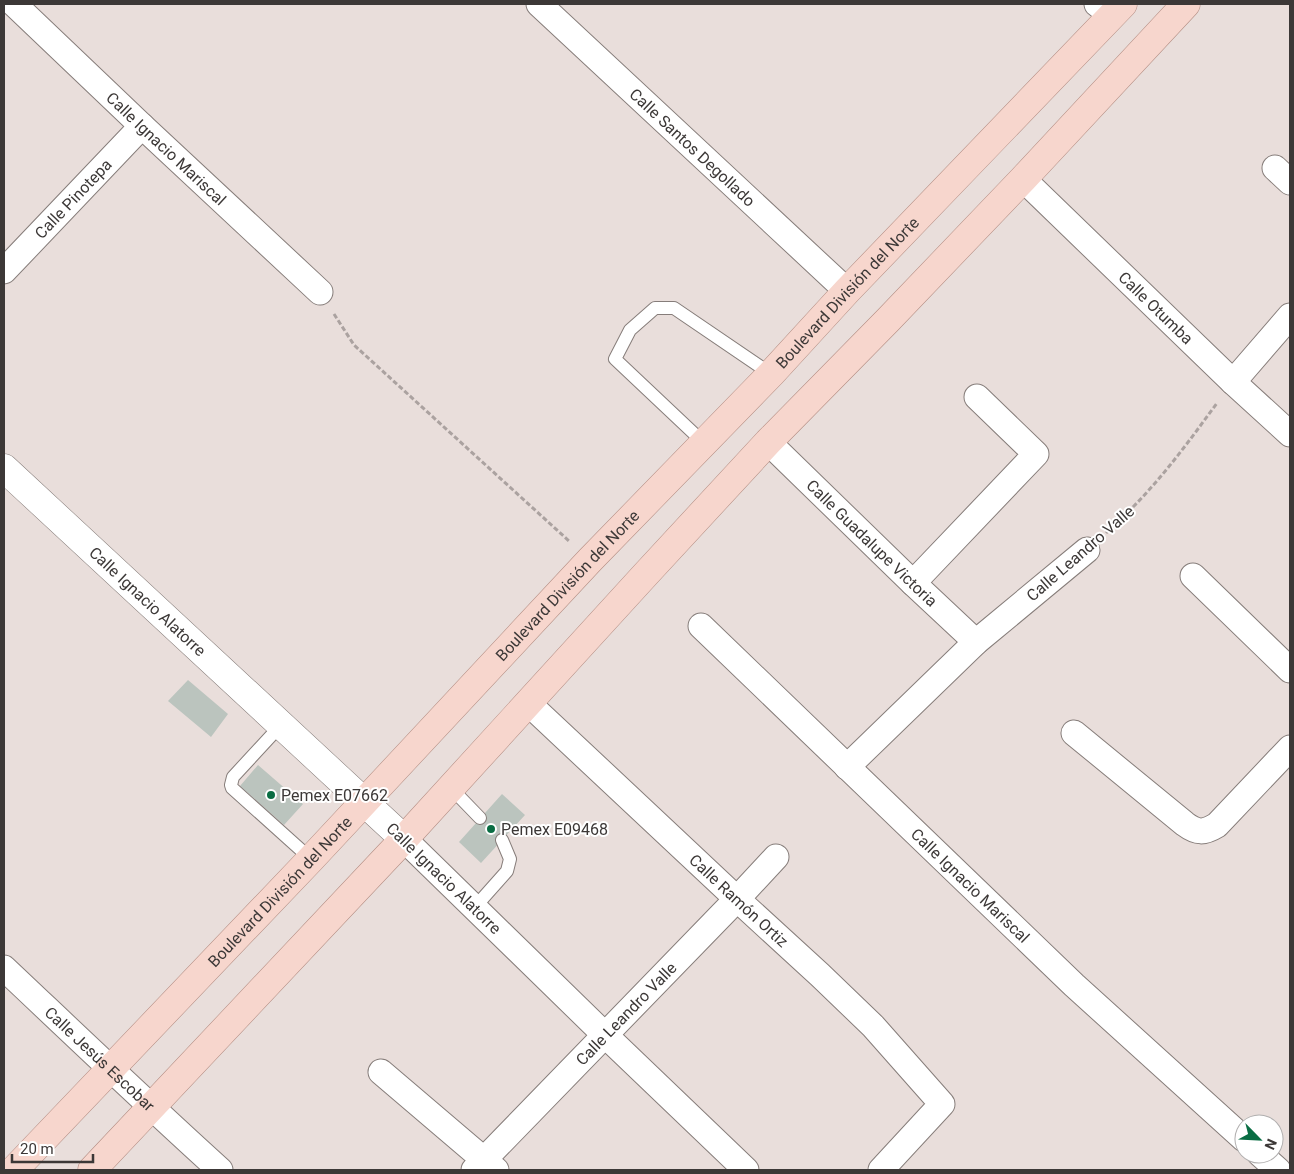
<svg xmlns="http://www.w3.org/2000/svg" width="1294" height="1174" font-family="Roboto,sans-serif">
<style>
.building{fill:#bbc4be}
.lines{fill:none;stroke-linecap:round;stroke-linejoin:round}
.lane-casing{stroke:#867d7a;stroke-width:14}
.street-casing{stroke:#867d7a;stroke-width:27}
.secondary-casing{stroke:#867d7a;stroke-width:29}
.primary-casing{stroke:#b28c82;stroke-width:29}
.path{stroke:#aba2a0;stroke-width:3;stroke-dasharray:5 2.5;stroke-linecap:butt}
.lane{stroke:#fff;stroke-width:12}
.street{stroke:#fff;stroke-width:25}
.secondary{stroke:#fff;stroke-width:28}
.primary{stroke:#f7d6cd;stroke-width:28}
.poi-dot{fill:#096d43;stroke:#fff;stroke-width:2}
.labels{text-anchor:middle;stroke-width:4;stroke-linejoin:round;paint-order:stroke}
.street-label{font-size:16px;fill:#3c3837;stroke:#fff}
.poi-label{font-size:16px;fill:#3c3837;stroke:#fff;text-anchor:start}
</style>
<rect width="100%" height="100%" fill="#e9dedb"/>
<!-- building -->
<path class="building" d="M188 680 228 714 211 737 168 701Z
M258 765 303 804 284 825 240 786Z
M502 794 525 815 481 863 459 842Z"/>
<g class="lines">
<defs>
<path id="lane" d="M704 443 615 359 630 330 655 308H674L771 374
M281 725 233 777 231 785 232 788 311 859
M451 788 480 818
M475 907 507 871 510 859 502 840"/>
<g id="street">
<path id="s1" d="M14 4 142 126 320 292"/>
<path id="s2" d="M539 4 847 291"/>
<path d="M1097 4 1112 16"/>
<path d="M1275 168 1290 182"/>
<path id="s3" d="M1023 179 1233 382 1290 434"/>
<path id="s4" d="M4 271 142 126"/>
<path d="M1233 382 1290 316"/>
<path id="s5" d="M768 442 913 583 976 642"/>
<path d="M1193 576 1290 670"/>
<path d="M913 583 1036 454 977 397"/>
<path id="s6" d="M701 626 1074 985 1244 1139"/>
<path id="s7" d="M528 703 737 899 820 975 873 1026 942 1104 881 1170"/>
<path d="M1074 733 1185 824C1197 833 1204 833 1217 825L1290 748"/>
<path d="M847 767 976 642 1087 550"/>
<path d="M404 839 605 1035 746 1170"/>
<path id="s8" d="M4 968C76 1036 147 1104 220 1170"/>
<path d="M381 1072 496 1170"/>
<path d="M1260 1154 1278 1170"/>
<path id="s9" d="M474 1170 737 899 776 857"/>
</g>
<g id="secondary">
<path id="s10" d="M4 468 404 839"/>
</g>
<g id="primary">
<path id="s11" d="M14 1170 311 859 590 560 771 374 847 291 1123 4"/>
<path d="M92 1170 404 839 645 575 768 442 888 320 1023 179 1186 4"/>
</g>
</defs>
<!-- lane casing -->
<use href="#lane" class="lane-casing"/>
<!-- street casing -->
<use href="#street" class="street-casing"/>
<!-- secondary casing -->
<use href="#secondary" class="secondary-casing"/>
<!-- primary casing -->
<use href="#primary" class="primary-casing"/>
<!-- path -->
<path class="path" d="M334 314 354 345 569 541
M1106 533C1114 525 1123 518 1131 509 1163 477 1190 440 1217 403"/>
<!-- lane -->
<use href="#lane" class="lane"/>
<!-- street -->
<use href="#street" class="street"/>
<!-- secondary -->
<use href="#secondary" class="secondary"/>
<!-- primary -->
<use href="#primary" class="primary"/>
</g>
<!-- markers -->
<g class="poi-dot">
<circle cx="271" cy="795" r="5"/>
<circle cx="491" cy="829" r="5"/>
</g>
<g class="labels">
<!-- street labels -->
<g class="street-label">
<text dy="6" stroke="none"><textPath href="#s2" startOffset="210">Calle Santos Degollado</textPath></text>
<text dy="6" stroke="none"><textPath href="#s1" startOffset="210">Calle Ignacio Mariscal</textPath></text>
<text dy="6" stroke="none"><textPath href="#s4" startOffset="100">Calle Pinotepa</textPath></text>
<text dy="6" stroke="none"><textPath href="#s11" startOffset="1210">Boulevard División del Norte</textPath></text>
<text dy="6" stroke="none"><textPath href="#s3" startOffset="185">Calle Otumba</textPath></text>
<text dy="6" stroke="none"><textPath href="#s5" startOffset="145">Calle Guadalupe Victoria</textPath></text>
<text transform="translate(1080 553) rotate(-41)" y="6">Calle Leandro Valle</text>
<text dy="6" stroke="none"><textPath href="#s11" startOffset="805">Boulevard División del Norte</textPath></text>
<text dy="6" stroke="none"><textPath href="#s10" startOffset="196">Calle Ignacio Alatorre</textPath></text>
<text transform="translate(444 878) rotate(44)" y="6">Calle Ignacio Alatorre</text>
<text dy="6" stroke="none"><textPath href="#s6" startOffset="374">Calle Ignacio Mariscal</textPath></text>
<text dy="6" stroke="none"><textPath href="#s11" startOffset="385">Boulevard División del Norte</textPath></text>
<text dy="6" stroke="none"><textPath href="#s7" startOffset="289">Calle Ramón Ortiz</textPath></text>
<text dy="6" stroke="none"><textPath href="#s9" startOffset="218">Calle Leandro Valle</textPath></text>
<text dy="6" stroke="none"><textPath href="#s8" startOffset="132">Calle Jesús Escobar</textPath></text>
</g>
<!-- poi labels -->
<g class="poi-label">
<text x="281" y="801">Pemex E07662</text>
<text x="501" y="835">Pemex E09468</text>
</g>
</g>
<!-- border -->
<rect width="1294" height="1174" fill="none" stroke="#3c3837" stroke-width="10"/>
<!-- north arrow -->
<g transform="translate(1259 1139) rotate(114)"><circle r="24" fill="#ffffff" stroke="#b1afaf"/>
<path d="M0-4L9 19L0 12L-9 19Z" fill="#096d43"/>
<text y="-8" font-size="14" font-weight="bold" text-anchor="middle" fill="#3c3837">N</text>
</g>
<!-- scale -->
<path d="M12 1154v8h81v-8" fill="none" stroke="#3c3837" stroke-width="2.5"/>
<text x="20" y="1154" font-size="15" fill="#3c3837" stroke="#ffffff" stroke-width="4" paint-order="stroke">20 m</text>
</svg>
